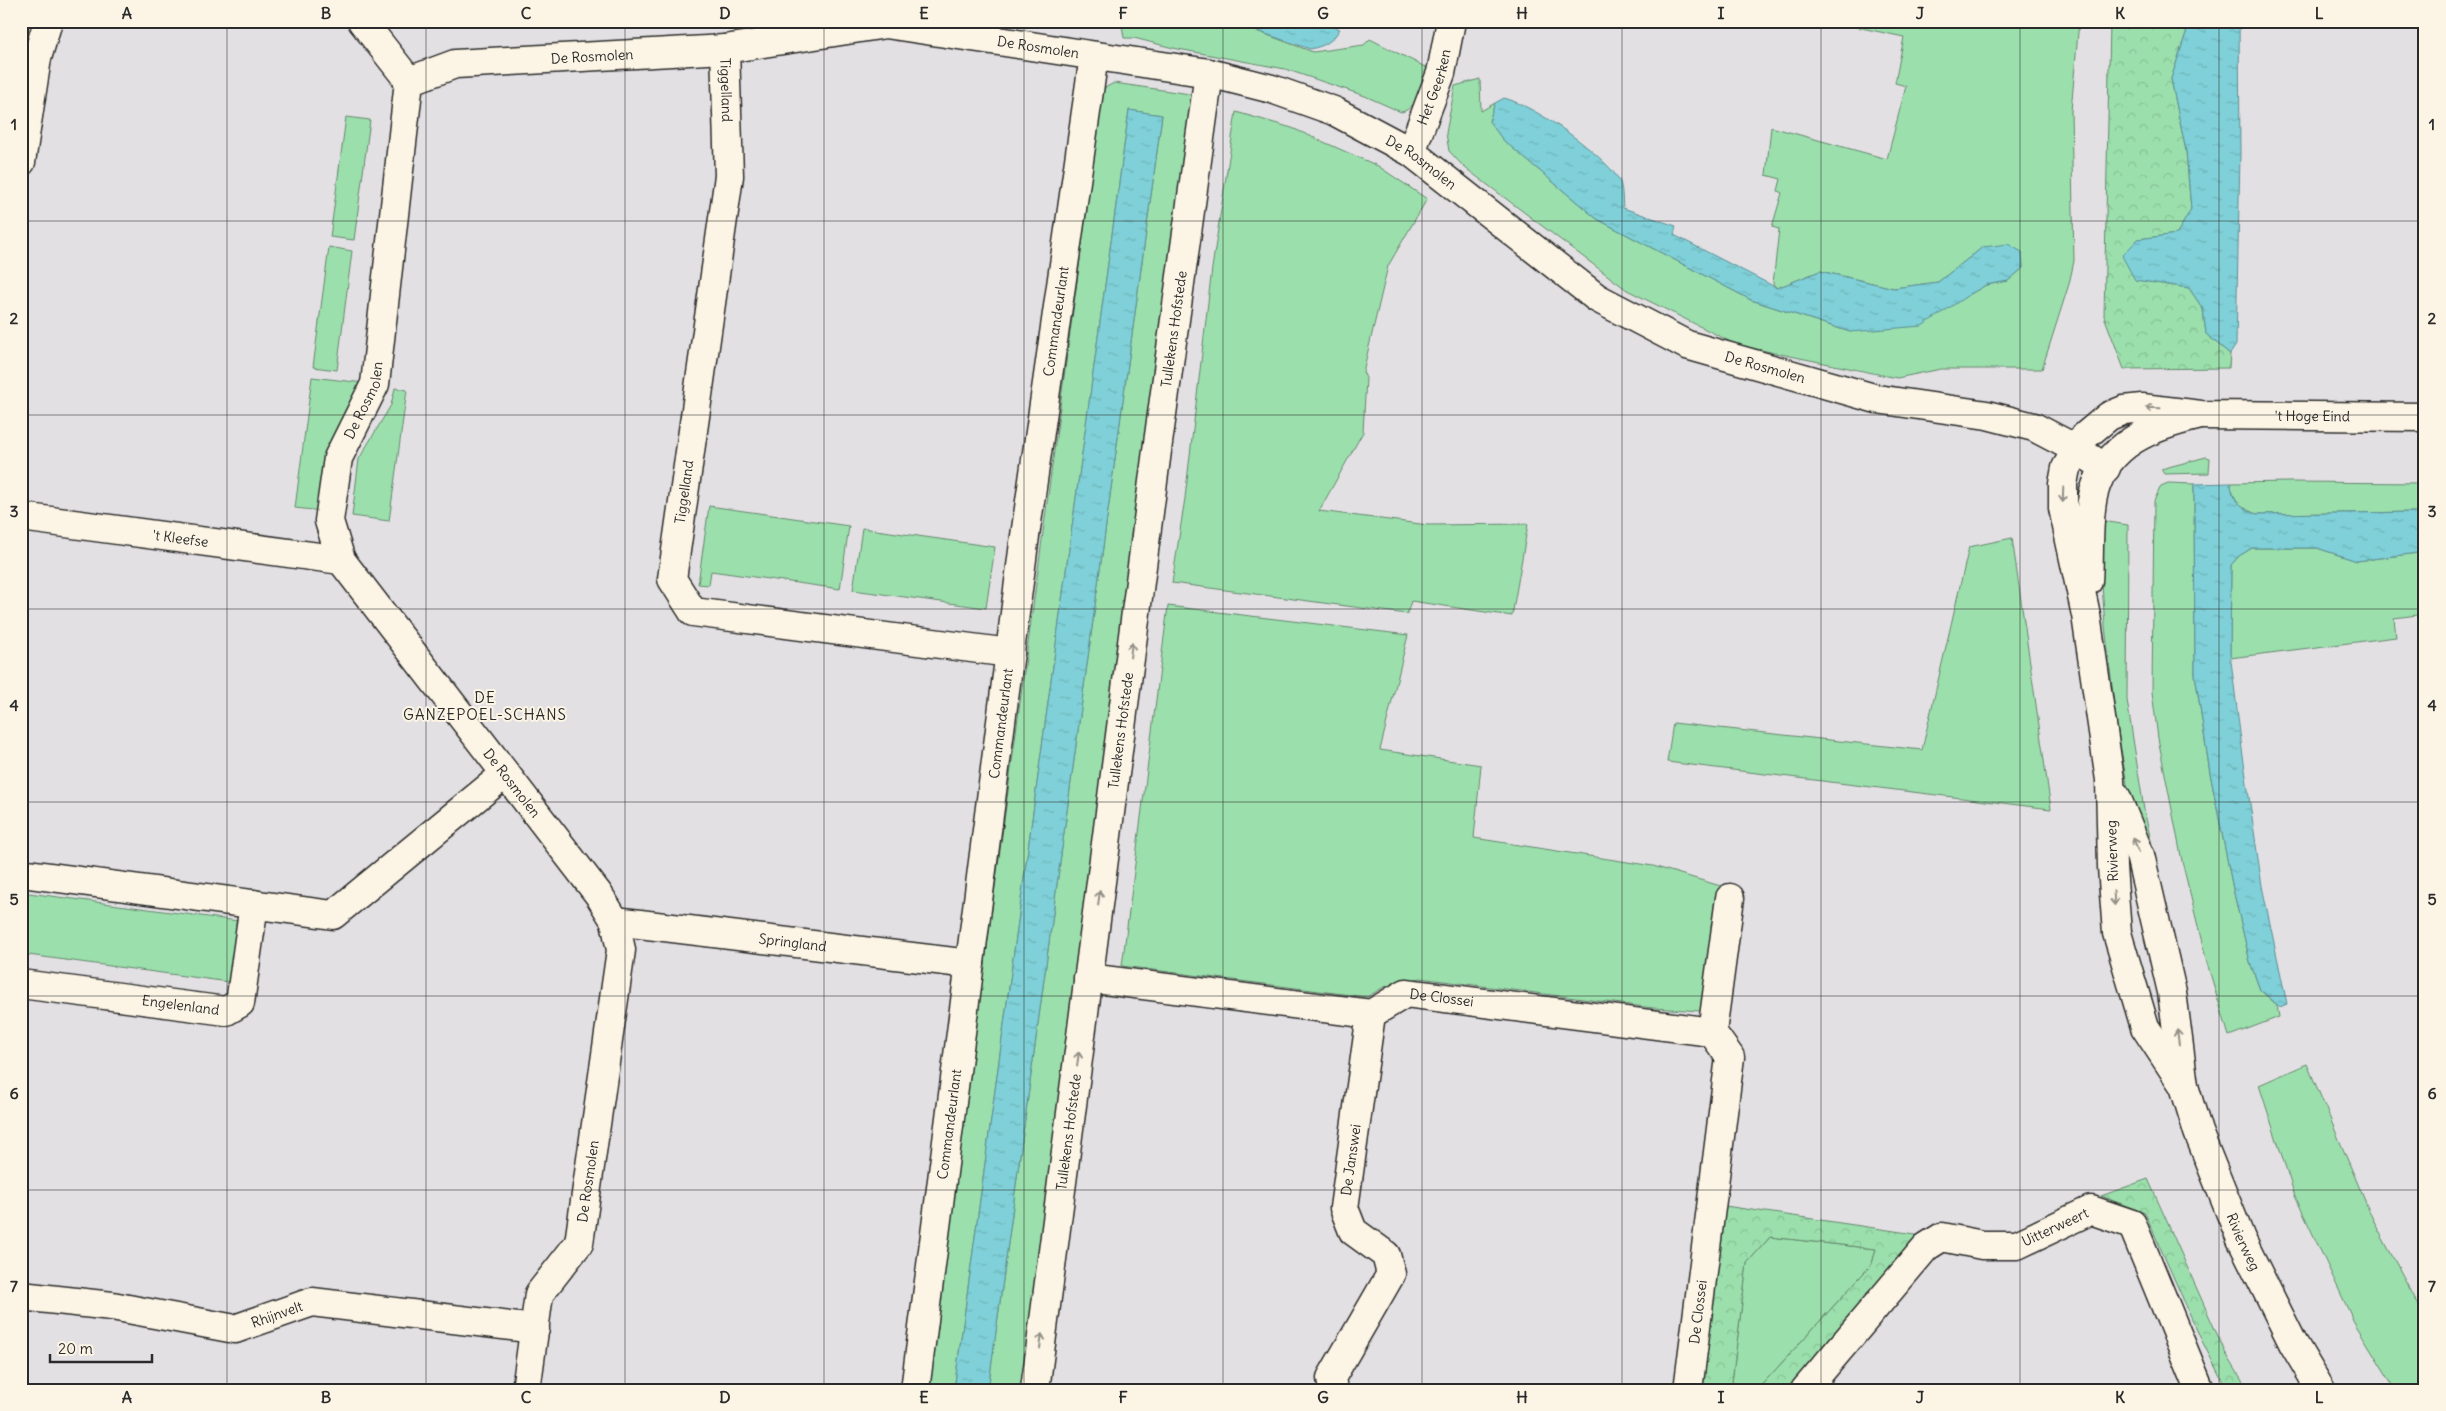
<svg xmlns="http://www.w3.org/2000/svg" width="2446" height="1411" font-family="Delius,sans-serif">
<style>
.grass{fill:#9be0ac;stroke:#63866c}
.forest{fill:url(#forest-crowns);stroke:#63866c}
.water{fill:url(#water-ripples);stroke:#5d8e93}
.lines{fill:none;stroke-linecap:round;stroke-linejoin:round}
.street-casing{stroke:#2b2b2b;stroke-width:31}
.secondary-casing{stroke:#2b2b2b;stroke-width:31}
.street{stroke:#fcf5e5;stroke-width:28}
.secondary{stroke:#fcf5e5;stroke-width:28}
.oneway{stroke:#949088}
.grid{fill:none;stroke:#2b2b2b;stroke-width:1;stroke-opacity:0.55}
.labels{text-anchor:middle;stroke-width:4;stroke-linejoin:round;paint-order:stroke}
.street-label{font-size:14px;fill:#2b2b2b;stroke:#fcf5e5}
.neighbourhood-label{font-size:15px;letter-spacing:1px;fill:#2b2b2b;stroke:#fcf5e5}
.neatline{fill:none;stroke:#2b2b2b;stroke-width:2}
.grid-label{font-size:16px;text-anchor:middle;font-weight:bold;fill:#2b2b2b}
</style>
<defs>
<pattern id="forest-crowns" width="20" height="18" patternUnits="userSpaceOnUse" patternTransform="scale(1.25)"><rect width="20" height="18" fill="#9be0ac"/><path d="M2 6a3 3 0 1 1 6 0M12 15a3 3 0 1 1 6 0" fill="none" stroke="#86c094"/></pattern>
<pattern id="water-ripples" width="26" height="14" patternUnits="userSpaceOnUse" patternTransform="scale(1.25)"><rect width="26" height="14" fill="#7fd0d8"/><path d="M2 4q2-2 4 0t4 0M15 11q2-2 4 0t4 0" fill="none" stroke="#6eb3ba"/></pattern>
</defs>
<rect width="100%" height="100%" fill="#e3e0e4"/>
<filter id="ink" filterUnits="userSpaceOnUse"><feTurbulence type="fractalNoise" baseFrequency=".02" numOctaves="2"/><feDisplacementMap in="SourceGraphic" scale="10" xChannelSelector="R" yChannelSelector="G"/><feConvolveMatrix kernelMatrix="1 2 1 2 8 2 1 2 1" color-interpolation-filters="sRGB"/></filter>
<g filter="url(#ink)">
<!-- grass -->
<path class="grass" d="M1130 21H1219L1251 29 1313 52 1364 45 1370 39 1429 69C1423 83 1418 109 1401 112L1365 96 1285 69 1173 48 1134 38H1124L1122 25Z
M1828 21H2079L2071 111 2074 261 2069 284 2042 369H1941L1897 378 1737 345 1627 290 1464 167 1449 151 1446 133 1455 86 1480 79 1481 111 1495 103 1489 121 1503 140 1597 219 1751 300 1850 332 1967 296 1986 285 2008 281 2023 268 2022 252 1983 247 1938 282 1894 288 1820 271 1777 288 1773 284 1779 229 1772 227 1782 193 1778 191 1781 179 1766 175 1771 127 1887 159 1906 86 1895 83 1904 37Z
M1114 83 1190 94 1193 101 1021 1390H988L1162 115 1129 110 954 1390H927L1103 89Z
M1236 112 1292 128 1378 166 1427 199 1388 266 1363 372 1366 378 1363 432 1319 511 1428 525 1528 524 1512 616 1411 601 1407 614 1172 583 1185 498 1212 268Z
M346 117 370 120 354 240 330 237Z
M329 247 352 251 337 370 313 367Z
M312 377 364 383 322 511 295 508Z
M395 388 407 390 389 521 352 516 359 459 391 405Z
M2206 457 2210 458 2209 473 2164 474 2161 469Z
M2290 482 2425 483V512L2257 514C2243 510 2231 498 2231 483Z
M2168 483 2194 484 2195 674 2210 773 2233 889 2250 962 2260 990 2277 1005 2279 1017 2229 1036 2207 963 2182 861 2158 738 2152 692 2154 501 2161 486Z
M709 506 849 526 840 589 711 571 709 585 698 584Z
M2102 521 2128 525 2127 700 2144 810 2160 880 2129 796 2116 720 2105 626 2100 557Z
M862 528 995 547 986 608 853 590Z
M2012 538 2051 809 1667 762 1673 723 1922 750 1969 547Z
M2252 548H2317L2357 561 2425 552V614L2394 618 2396 637 2230 658 2231 565 2239 556Z
M1168 606 1408 635 1380 750 1481 765 1474 838 1653 866 1724 887 1702 1011 1653 1008 1420 978 1384 987 1367 997 1122 966Z
M21 892 238 921 229 982 21 954Z
M2307 1064 2374 1222 2425 1317V1390H2396L2354 1322 2295 1196 2259 1085Z
M1770 1237 1876 1249 1872 1264 1757 1390H1731L1747 1263Z"/>
<!-- forest -->
<path class="forest" d="M2110 21H2190L2171 79 2186 151 2191 209 2177 234 2138 239 2136 280 2189 288 2203 309 2206 334 2230 354 2229 368 2124 369 2104 316Z
M2148 1179 2225 1352 2248 1390H2227L2200 1337 2145 1213 2101 1196Z
M1725 1206 1915 1234 1917 1239 1915 1246 1790 1390H1757L1872 1264 1876 1249 1770 1237 1747 1263 1731 1390H1701Z"/>
<!-- water -->
<path class="water" d="M1227 21H1321L1340 29C1332 42 1325 46 1310 49Z
M2190 21H2239L2240 154 2236 345 2230 354 2206 334 2203 309 2189 288 2135 280 2122 256 2138 239 2177 234 2191 209 2186 151 2171 79Z
M1504 98C1535 106 1599 151 1618 178 1623 185 1622 200 1623 208L1676 226 1674 235 1777 288 1820 271 1894 288 1938 282 1983 247 2008 244 2022 252 2023 268 2008 281 1986 285 1967 296 1922 326 1850 332 1751 300 1597 219 1503 140 1489 121 1495 103Z
M1129 110 1162 115 988 1390H954Z
M2231 483C2231 498 2243 510 2257 514L2425 512V552L2357 561 2317 548H2252L2239 556 2231 565 2230 653 2242 749 2262 886 2287 1004 2280 1007 2260 990 2250 962 2233 889 2210 773 2195 674 2194 484Z"/>
<g class="lines">
<defs>
<g id="street">
<path d="M362 21 409 81"/>
<path id="s1" d="M725 49 729 176 672 579 693 612 1010 653"/>
<path id="s2" d="M1411 152 1441 73 1451 21"/>
<path d="M21 162 37 58 48 21"/>
<path id="s3" d="M21 517 341 560"/>
<path d="M21 873 333 915 505 774"/>
<path id="s4" d="M615 921 970 964"/>
<path id="s5" d="M1088 978 1371 1014 1406 993 1712 1032 1730 1057 1688 1390"/>
<path id="s6" d="M21 984 226 1011 240 1003 254 904"/>
<path d="M1712 1032 1730 898"/>
<path id="s7" d="M21 1296 112 1306 235 1329 312 1302 535 1329"/>
<path id="s8" d="M526 1390 539 1294 579 1243 621 950 615 921 599 895 341 560 329 521 338 458 375 384 409 81 455 64 725 49 886 24 1209 73 1272 89 1334 111 1411 152 1597 298 1687 345 1877 399 1987 415 2034 427 2076 449 2106 468"/>
<path id="s9" d="M915 1390 1024 543 1094 56"/>
<path id="s10" d="M1035 1390 1158 443 1209 73"/>
<path id="s11" d="M1333 1390 1331 1378 1391 1274 1386 1255 1353 1231 1344 1208 1371 1014"/>
<path id="s12" d="M1805 1390 1926 1247 1942 1237 1982 1245H2017L2091 1210 2132 1224 2200 1390"/>
</g>
<g id="secondary">
<path d="M2088 581C2090 554 2087 518 2094 492 2108 443 2151 427 2197 416"/>
<path id="s13" d="M2116 796 2140 855 2172 992 2184 1086 2198 1132 2241 1239 2293 1343 2321 1390"/>
<path id="s14" d="M2184 1086 2145 1027 2117 933 2112 867 2110 780 2086 615 2063 508V484L2066 468 2085 436 2109 416 2124 410 2142 408 2201 415 2425 417"/>
</g>
</defs>
<!-- street casing -->
<use href="#street" class="street-casing"/>
<!-- secondary casing -->
<use href="#secondary" class="secondary-casing"/>
<!-- street -->
<use href="#street" class="street"/>
<!-- secondary -->
<use href="#secondary" class="secondary"/>
</g>
<!-- one-way arrows -->
<defs><path id="oneway-shaft" d="M-6 0H5M1.5-3L5.5 0L1.5 3" fill="none" stroke-width="1.6" stroke-linecap="round" stroke-linejoin="round" transform="scale(1.25)"/></defs>
<g class="oneway">
<use href="#oneway-shaft" transform="translate(2153 408) rotate(-178)"/>
<use href="#oneway-shaft" transform="translate(2063 495) rotate(92)"/>
<use href="#oneway-shaft" transform="translate(1131 650) rotate(-83)"/>
<use href="#oneway-shaft" transform="translate(2136 845) rotate(-112)"/>
<use href="#oneway-shaft" transform="translate(1099 898) rotate(-83)"/>
<use href="#oneway-shaft" transform="translate(2114 898) rotate(86)"/>
<use href="#oneway-shaft" transform="translate(2178 1037) rotate(-97)"/>
<use href="#oneway-shaft" transform="translate(1078 1059) rotate(-83)"/>
<use href="#oneway-shaft" transform="translate(1041 1341) rotate(-83)"/>
</g>
</g>
<!-- grid -->
<path class="grid" d="M227 21V1390M426 21V1390M625 21V1390M824 21V1390M1024 21V1390M1223 21V1390M1422 21V1390M1622 21V1390M1821 21V1390M2020 21V1390M2219 21V1390M21 221H2425M21 415H2425M21 609H2425M21 802H2425M21 996H2425M21 1190H2425"/>
<g class="labels">
<!-- street labels -->
<g class="street-label">
<text dy="5" stroke="none"><textPath href="#s8" startOffset="2069">De Rosmolen</textPath></text>
<text dy="5" stroke="none"><textPath href="#s8" startOffset="1619">De Rosmolen</textPath></text>
<text dy="5" stroke="none"><textPath href="#s2" startOffset="69">Het Geerken</textPath></text>
<text dy="5" stroke="none"><textPath href="#s1" startOffset="41">Tiggelland</textPath></text>
<text dy="5" stroke="none"><textPath href="#s8" startOffset="2474">De Rosmolen</textPath></text>
<text dy="5" stroke="none"><textPath href="#s9" startOffset="1078">Commandeurlant</textPath></text>
<text dy="5" stroke="none"><textPath href="#s10" startOffset="1070">Tullekens Hofstede</textPath></text>
<text dy="5" stroke="none"><textPath href="#s8" startOffset="2879">De Rosmolen</textPath></text>
<text dy="5" stroke="none"><textPath href="#s8" startOffset="1109">De Rosmolen</textPath></text>
<text dy="5" stroke="none"><textPath href="#s14" startOffset="912">'t Hoge Eind</textPath></text>
<text transform="translate(684 492) rotate(-82)" y="5">Tiggelland</text>
<text dy="5" stroke="none"><textPath href="#s3" startOffset="161">'t Kleefse</textPath></text>
<text dy="5" stroke="none"><textPath href="#s9" startOffset="672">Commandeurlant</textPath></text>
<text dy="5" stroke="none"><textPath href="#s10" startOffset="665">Tullekens Hofstede</textPath></text>
<text transform="translate(512 783) rotate(52)" y="5">De Rosmolen</text>
<text transform="translate(2112 851) rotate(-92)" y="5">Rivierweg</text>
<text dy="5" stroke="none"><textPath href="#s4" startOffset="179">Springland</textPath></text>
<text dy="5" stroke="none"><textPath href="#s5" startOffset="362">De Clossei</textPath></text>
<text dy="5" stroke="none"><textPath href="#s6" startOffset="161">Engelenland</textPath></text>
<text dy="5" stroke="none"><textPath href="#s9" startOffset="268">Commandeurlant</textPath></text>
<text dy="5" stroke="none"><textPath href="#s10" startOffset="260">Tullekens Hofstede</textPath></text>
<text dy="5" stroke="none"><textPath href="#s11" startOffset="266">De Janswei</textPath></text>
<text dy="5" stroke="none"><textPath href="#s8" startOffset="224">De Rosmolen</textPath></text>
<text dy="5" stroke="none"><textPath href="#s12" startOffset="324">Uitterweert</textPath></text>
<text dy="5" stroke="none"><textPath href="#s13" startOffset="466">Rivierweg</textPath></text>
<text transform="translate(1698 1312) rotate(-83)" y="5">De Clossei</text>
<text dy="5" stroke="none"><textPath href="#s7" startOffset="261">Rhijnvelt</textPath></text>
</g>
<!-- neighbourhood labels -->
<g class="neighbourhood-label">
<text x="485" y="703">DE<tspan x="485" dy="17">GANZEPOEL-SCHANS</tspan></text>
</g>
</g>
<!-- margin -->
<rect width="2446" height="1411" fill="none" stroke="#fcf5e5" stroke-width="55"/>
<!-- scale -->
<path d="M50 1354v8h102v-8" fill="none" stroke="#2b2b2b" stroke-width="2.5"/>
<text x="58" y="1354" font-size="15" fill="#2b2b2b" stroke="#fcf5e5" stroke-width="4" paint-order="stroke">20 m</text>
<rect x="28" y="28" width="2390" height="1356" class="neatline"/>
<g class="grid-label">
<text x="127" y="19">A</text>
<text x="326" y="19">B</text>
<text x="526" y="19">C</text>
<text x="725" y="19">D</text>
<text x="924" y="19">E</text>
<text x="1123" y="19">F</text>
<text x="1323" y="19">G</text>
<text x="1522" y="19">H</text>
<text x="1721" y="19">I</text>
<text x="1920" y="19">J</text>
<text x="2120" y="19">K</text>
<text x="2319" y="19">L</text>
<text x="14" y="130">1</text>
<text x="2432" y="130">1</text>
<text x="14" y="324">2</text>
<text x="2432" y="324">2</text>
<text x="14" y="517">3</text>
<text x="2432" y="517">3</text>
<text x="14" y="711">4</text>
<text x="2432" y="711">4</text>
<text x="14" y="905">5</text>
<text x="2432" y="905">5</text>
<text x="14" y="1099">6</text>
<text x="2432" y="1099">6</text>
<text x="14" y="1292">7</text>
<text x="2432" y="1292">7</text>
<text x="127" y="1403">A</text>
<text x="326" y="1403">B</text>
<text x="526" y="1403">C</text>
<text x="725" y="1403">D</text>
<text x="924" y="1403">E</text>
<text x="1123" y="1403">F</text>
<text x="1323" y="1403">G</text>
<text x="1522" y="1403">H</text>
<text x="1721" y="1403">I</text>
<text x="1920" y="1403">J</text>
<text x="2120" y="1403">K</text>
<text x="2319" y="1403">L</text>
</g>
</svg>
